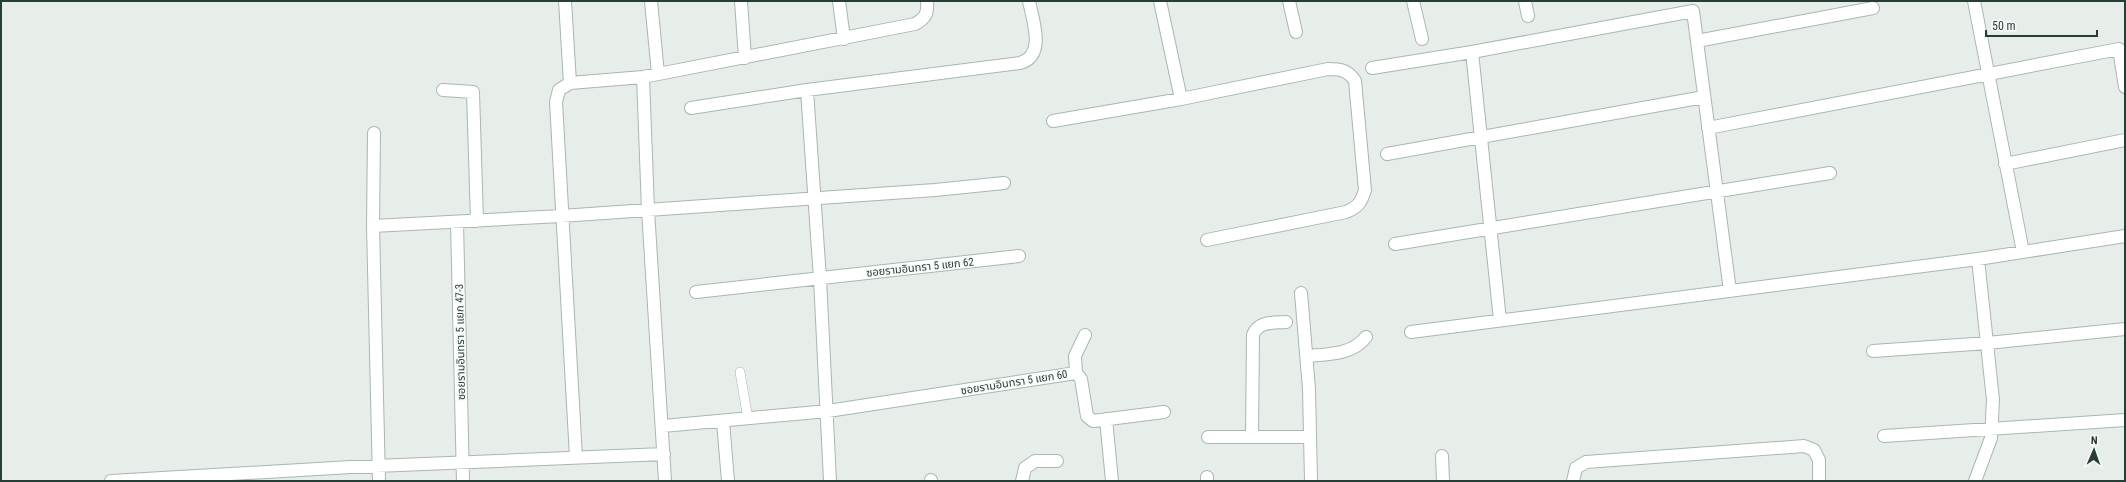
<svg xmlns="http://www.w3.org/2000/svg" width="2126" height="482" font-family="'Roboto Condensed','Noto Sans Thai',sans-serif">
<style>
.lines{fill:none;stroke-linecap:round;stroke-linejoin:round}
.service-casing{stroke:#aab6b0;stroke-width:10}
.minor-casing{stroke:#aab6b0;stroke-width:14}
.service{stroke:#fff;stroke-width:9}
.minor{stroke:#fff;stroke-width:12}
.labels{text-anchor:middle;stroke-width:3;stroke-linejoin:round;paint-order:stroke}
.street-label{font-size:11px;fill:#273e36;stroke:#f7faf8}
</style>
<rect width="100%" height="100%" fill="#e7eeea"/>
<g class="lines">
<defs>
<path id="service" d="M740 372 748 419"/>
<path id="minor" d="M565 1 570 83 643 77 648 210 665 481
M651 1 658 74
M741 1 745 58
M839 1 844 39
M1160 1 1181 99
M1289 1 1296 32
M1413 1 1422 39
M1525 1 1528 16
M1974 1 2023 252
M1697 41 1873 8
M1472 52 1500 320
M1372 68 1472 52 1693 11 1730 291
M643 77 915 24C926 18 928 13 927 1
M570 83 559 90 556 102 576 457
M443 90 473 92 477 221
M807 90 820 279 830 481
M691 108 807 90 1020 63C1046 56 1033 21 1029 1
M1053 121 1181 99 1328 69C1340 69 1348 70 1355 81L1365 190C1361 203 1358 207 1346 212L1207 240
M1708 128 2119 49 2125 87
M374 133 373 226 379 481
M1387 154 1704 97
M2005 164 2125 140
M457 222 463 481
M373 226 561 216 935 190 1004 183
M1395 244 1830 173
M696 292 1019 256
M1301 293 1309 389 1311 481
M1411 332 1978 259 2125 236
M1873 351 1988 343 2125 329
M1307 356C1328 354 1352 355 1366 337
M1076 373 1075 356 1085 335
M1106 419 1112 481
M723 422 728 481
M663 426 828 411 1076 373 1081 379 1087 416 1093 421 1164 412
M1884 436 2125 420
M1208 437H1310
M1252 437 1253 335C1258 321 1273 323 1286 322
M1442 456 1443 481
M1207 477V481
M931 480V481
M111 481 351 467 664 454
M1022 481 1025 468 1035 461H1057
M1573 481 1576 468 1586 462 1804 446 1814 450 1819 460V481
M1975 481 1991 438 1993 400 1978 259"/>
</defs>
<!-- service casing -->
<use href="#service" class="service-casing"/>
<!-- minor casing -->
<use href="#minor" class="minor-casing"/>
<!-- service -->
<use href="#service" class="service"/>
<!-- minor -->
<use href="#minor" class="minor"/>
</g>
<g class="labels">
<!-- street labels -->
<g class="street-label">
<text transform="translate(920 267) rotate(-6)" y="4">ซอยรามอินทรา 5 แยก 62</text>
<text transform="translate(460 342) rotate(-91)" y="4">ซอยรามอินทรา 5 แยก 47-3</text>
<text transform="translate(1014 382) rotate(-9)" y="4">ซอยรามอินทรา 5 แยก 60</text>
</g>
</g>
<!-- border -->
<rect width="2126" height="482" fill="none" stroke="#273e36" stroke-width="4"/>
<!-- north arrow -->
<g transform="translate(2094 450) rotate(2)" stroke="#f7faf8" stroke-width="3" paint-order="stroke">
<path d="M0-3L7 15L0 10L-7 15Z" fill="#273e36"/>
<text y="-6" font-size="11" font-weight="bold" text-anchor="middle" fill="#273e36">N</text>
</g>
<!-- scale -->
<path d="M1986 30v6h111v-6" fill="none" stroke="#273e36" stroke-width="2"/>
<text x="1992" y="30" font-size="12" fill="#273e36" stroke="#f7faf8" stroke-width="3" paint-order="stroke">50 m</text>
</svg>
